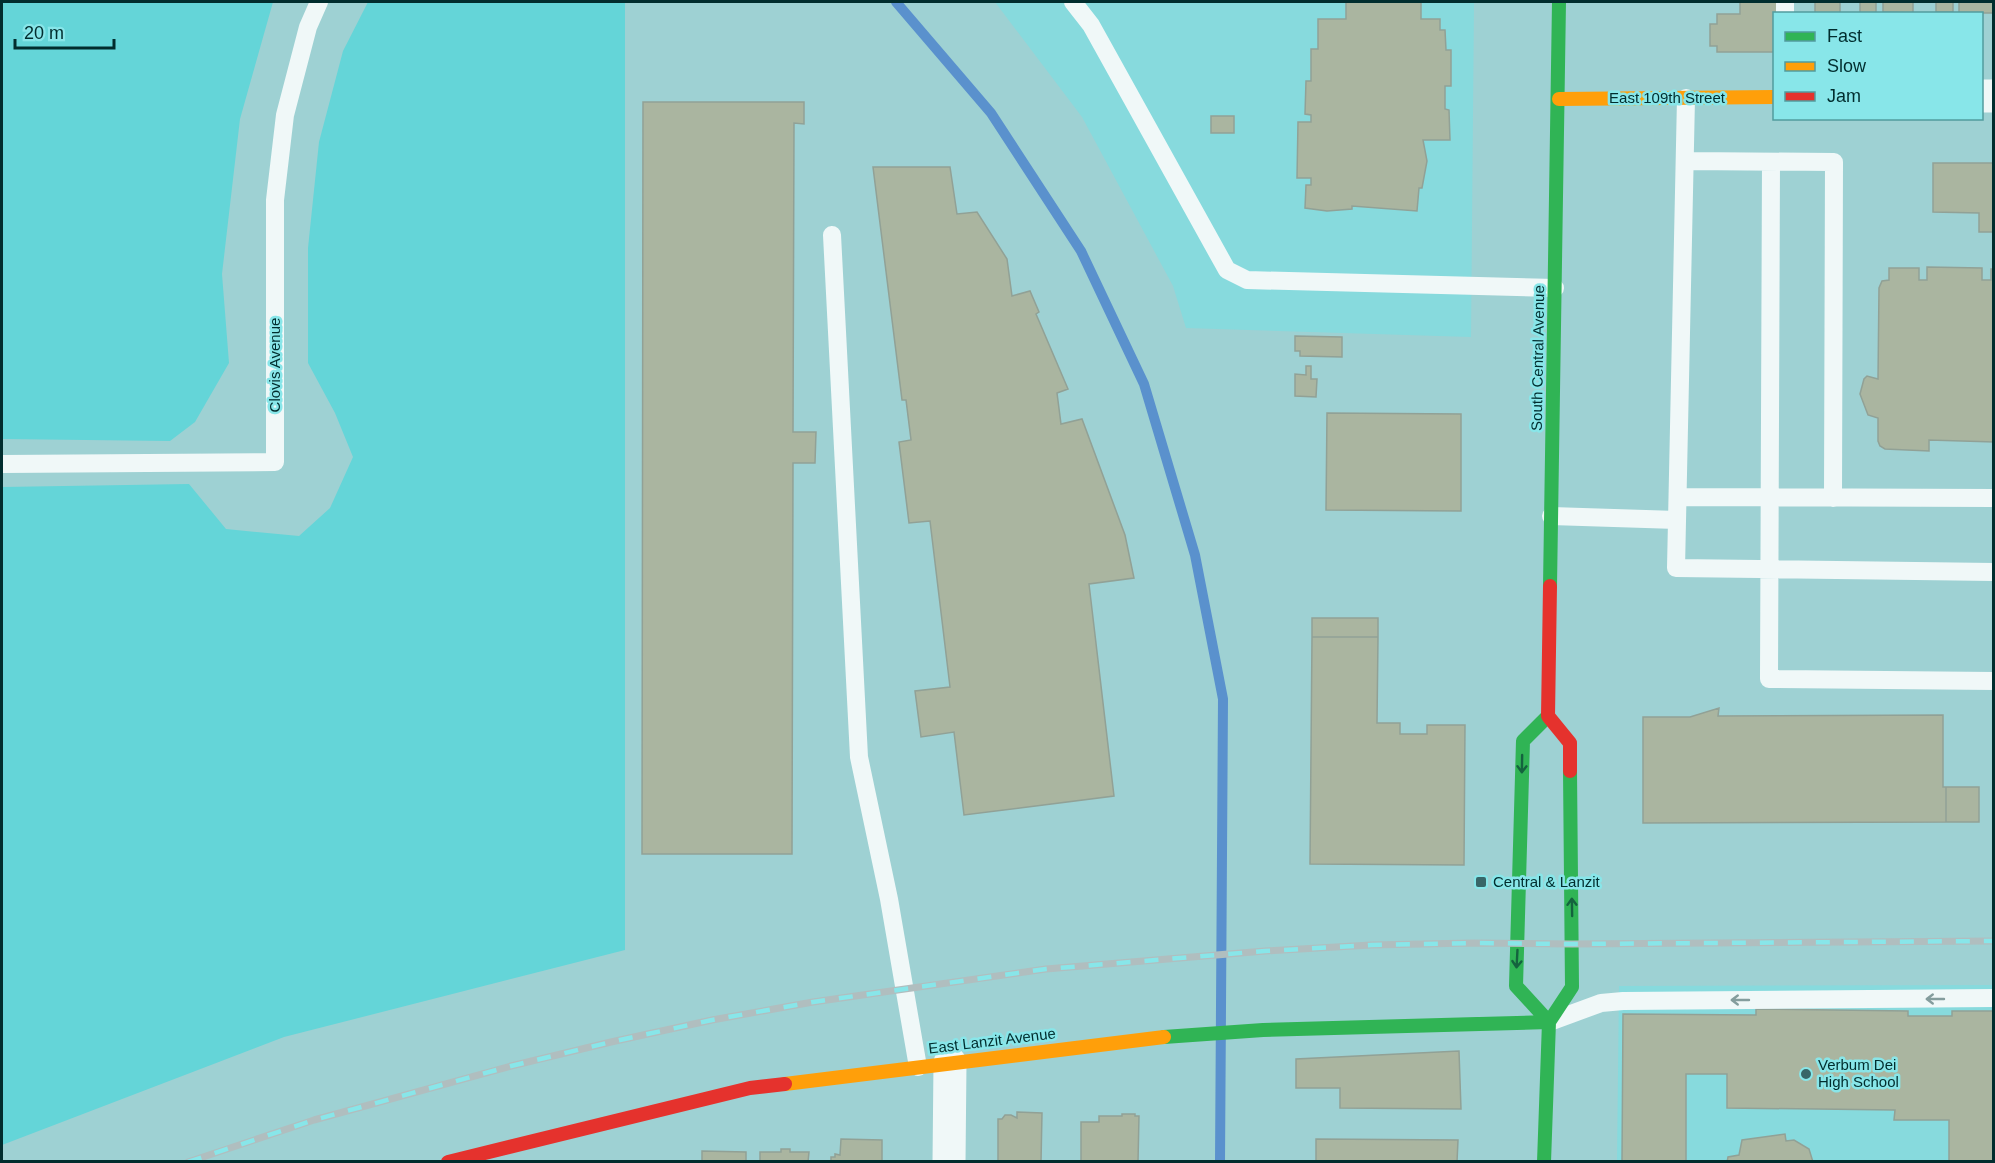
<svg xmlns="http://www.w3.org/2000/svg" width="1995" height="1163" font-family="Arial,sans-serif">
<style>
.built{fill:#87dadd}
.green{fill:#64d5d8}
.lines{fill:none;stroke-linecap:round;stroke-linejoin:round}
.stream{stroke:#5a91cd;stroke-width:10}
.building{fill:#aab5a0;stroke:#91a196;stroke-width:1.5}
.lane{stroke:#f0f8f8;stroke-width:18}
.street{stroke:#f0f8f8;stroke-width:33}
.fast{stroke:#30b455;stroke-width:14}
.slow{stroke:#ff9f0a;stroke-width:14}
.jam{stroke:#e5322d;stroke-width:14}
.rail-casing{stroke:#b0bebf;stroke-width:7}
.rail{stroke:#88e6e9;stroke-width:4.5;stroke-dasharray:14;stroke-linecap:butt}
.oneway{stroke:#14633e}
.oneway2{stroke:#849d9d}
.poi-dot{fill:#386668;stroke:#88e6e9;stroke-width:2}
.labels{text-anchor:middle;stroke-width:5;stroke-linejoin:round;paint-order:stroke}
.street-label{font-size:15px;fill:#012d2e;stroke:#88e6e9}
.poi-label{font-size:15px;fill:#012d2e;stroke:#88e6e9;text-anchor:start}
</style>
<rect width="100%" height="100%" fill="#9ed1d3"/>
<!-- built -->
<path class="built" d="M995 2H1474L1471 337 1186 328 1173 286 1082 117Z
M1993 985V1161L1617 1162 1619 986Z"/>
<!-- green -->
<path class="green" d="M2 2H273L240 119 222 274 229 363 195 422 170 441 2 439Z
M368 2H625V950L284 1037 2 1145V487L189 484 226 529 299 536 330 508 353 457 335 413 308 363V248L319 142 343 51Z"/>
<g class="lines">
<!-- stream -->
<path class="stream" d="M896 2 991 113 1081 251 1144 384 1195 555 1223 699 1220 1162"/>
</g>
<!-- building -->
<path class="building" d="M1346 2H1421V19H1440V30H1445L1446 50H1451V86H1445V109L1449 110 1450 140H1423L1427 161 1422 188H1419L1417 211 1352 206V209L1327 211 1305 208 1306 185H1311V178H1297L1298 122H1311V115L1305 114 1306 81H1311V49H1318V19H1346Z
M1740 2H1778V14H1774V52H1717V46H1710V24H1717V14H1740Z
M1815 2H1840V14H1815Z
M1860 2H1876V13H1860Z
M1883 2H1913V13L1883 12Z
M1936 2H1953V12H1936Z
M1959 2H1993V13H1959Z
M643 102H804V124L794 123 793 432H816L815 463H793L792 854H642Z
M1211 116H1234V133H1211Z
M1933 163H1994V232H1979V213L1933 212Z
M873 167H950L957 214 977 212 1007 259 1012 296 1030 291 1039 312 1036 314 1068 389 1057 393 1061 424 1082 419 1125 535 1134 578 1089 584 1114 796 964 815 954 732 921 737 915 691 950 687 930 521 909 523 899 442 911 440 906 400H902Z
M1927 267 1982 268V280H1991V269H1994V442L1929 440V451L1885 449 1880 446 1878 441V418L1868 415 1860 394 1864 379 1867 376 1878 379 1879 288 1882 281 1889 280V268H1919V280H1927Z
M1295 336 1342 337V357L1300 356V351H1295Z
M1306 366H1311V379H1317L1316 397 1295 396V374L1306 375Z
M1327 413 1461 414V511L1326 510Z
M1312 618H1378V637H1312Z
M1312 637H1378L1377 723H1400V734H1427V725H1465L1464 865 1310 864Z
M1719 708 1718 716 1943 715V787H1946V822L1643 823V717H1690Z
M1946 787H1979V822H1946Z
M1756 1009 1908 1011V1016H1952V1011H1994V1162H1934L1949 1161V1120H1894L1895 1110 1727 1108V1074H1686V1162H1622L1623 1014 1756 1015Z
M1459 1051 1461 1109 1340 1108V1088H1296V1059Z
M1017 1112 1042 1113 1041 1162H998V1119H1002L1005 1115H1011L1017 1118Z
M1122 1114H1135V1116H1139L1138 1162H1081V1122H1099V1116H1122Z
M1785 1134 1786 1141 1794 1140 1809 1149 1813 1162H1727L1728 1157 1739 1155 1742 1140Z
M841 1139 882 1140V1162H831V1157H835V1154L840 1155Z
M1316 1139 1458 1140 1457 1162H1316Z
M781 1149H790V1152H809L808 1162H760V1152H781Z
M702 1151 746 1152V1162H702Z"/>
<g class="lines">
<!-- lane -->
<path class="lane" d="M1073 2 1091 25 1227 270 1247 280 1555 288
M1785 14V2
M1686 98 1676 568 1994 572
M1686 161 1834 162 1833 498
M1771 162 1769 679 1994 681
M832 235 859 757 889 899 918 1067
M2 464 275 462V200L285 115 308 27 319 2
M1678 497 1994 498
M1551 516 1677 520
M1552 1021 1601 1003 1623 1001 1994 998"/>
<!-- street -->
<path class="street" d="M1982 96H1994
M949 1162 950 1063"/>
<!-- fast -->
<path class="fast" d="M1550 586 1559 2
M1548 716 1523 741 1516 986 1549 1022
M1164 1037 1263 1030 1549 1022
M1544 1162 1549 1022 1572 987 1570 771"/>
<!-- slow -->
<path class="slow" d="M1559 99 1774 97
M785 1084 1164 1037"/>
<!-- jam -->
<path class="jam" d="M1550 586 1548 716 1570 743V771
M448 1162 750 1088 785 1084"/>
<defs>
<path id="rail" d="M188 1162 314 1120 511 1066 611 1042 712 1020 813 1002 1046 969 1265 951 1371 945 1473 943 1572 944 1994 941"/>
</defs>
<!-- rail casing -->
<use href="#rail" class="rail-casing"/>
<!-- rail -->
<use href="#rail" class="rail"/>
</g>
<!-- one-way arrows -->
<defs><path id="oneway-shaft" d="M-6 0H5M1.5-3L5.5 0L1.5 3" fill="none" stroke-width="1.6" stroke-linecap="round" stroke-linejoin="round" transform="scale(1.5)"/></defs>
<g class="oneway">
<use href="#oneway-shaft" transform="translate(1522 764) rotate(91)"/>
<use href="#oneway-shaft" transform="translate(1572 907) rotate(-91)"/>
<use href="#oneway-shaft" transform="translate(1517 959) rotate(93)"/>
</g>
<g class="oneway2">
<use href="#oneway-shaft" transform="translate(1935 999) rotate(180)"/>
<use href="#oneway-shaft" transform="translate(1740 1000) rotate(180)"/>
</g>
<!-- markers -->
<g class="poi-dot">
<rect x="1475" y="876" width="12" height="12" rx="3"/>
<circle cx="1806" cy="1074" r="6"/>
</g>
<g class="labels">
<!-- street labels -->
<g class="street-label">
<text x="1667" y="103">East 109th Street</text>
<text transform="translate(1538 358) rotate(-89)" y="5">South Central Avenue</text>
<text transform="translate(275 365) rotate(-90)" y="5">Clovis Avenue</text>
<text transform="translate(992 1041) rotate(-7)" y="5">East Lanzit Avenue</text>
</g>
<!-- poi labels -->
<g class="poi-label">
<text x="1493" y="887">Central &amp; Lanzit</text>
<text x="1818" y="1070">Verbum Dei<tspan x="1818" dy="17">High School</tspan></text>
</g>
</g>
<!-- border -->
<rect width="1995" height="1163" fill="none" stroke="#012d2e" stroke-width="6"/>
<!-- legend -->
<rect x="1773" y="12" width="210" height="108" fill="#88e6e9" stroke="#529c9e" stroke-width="1.5"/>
<rect x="1785" y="32" width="30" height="9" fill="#30b455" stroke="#529c9e" stroke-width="1.5"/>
<text x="1827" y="42" font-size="18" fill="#012d2e">Fast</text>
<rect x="1785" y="62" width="30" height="9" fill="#ff9f0a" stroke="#529c9e" stroke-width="1.5"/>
<text x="1827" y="72" font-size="18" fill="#012d2e">Slow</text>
<rect x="1785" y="92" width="30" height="9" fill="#e5322d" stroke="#529c9e" stroke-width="1.5"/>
<text x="1827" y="102" font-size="18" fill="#012d2e">Jam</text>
<!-- scale -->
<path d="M15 39v9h99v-9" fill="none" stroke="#012d2e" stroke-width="3"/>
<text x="24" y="39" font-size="18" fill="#012d2e" stroke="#88e6e9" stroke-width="4.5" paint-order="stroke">20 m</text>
</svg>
